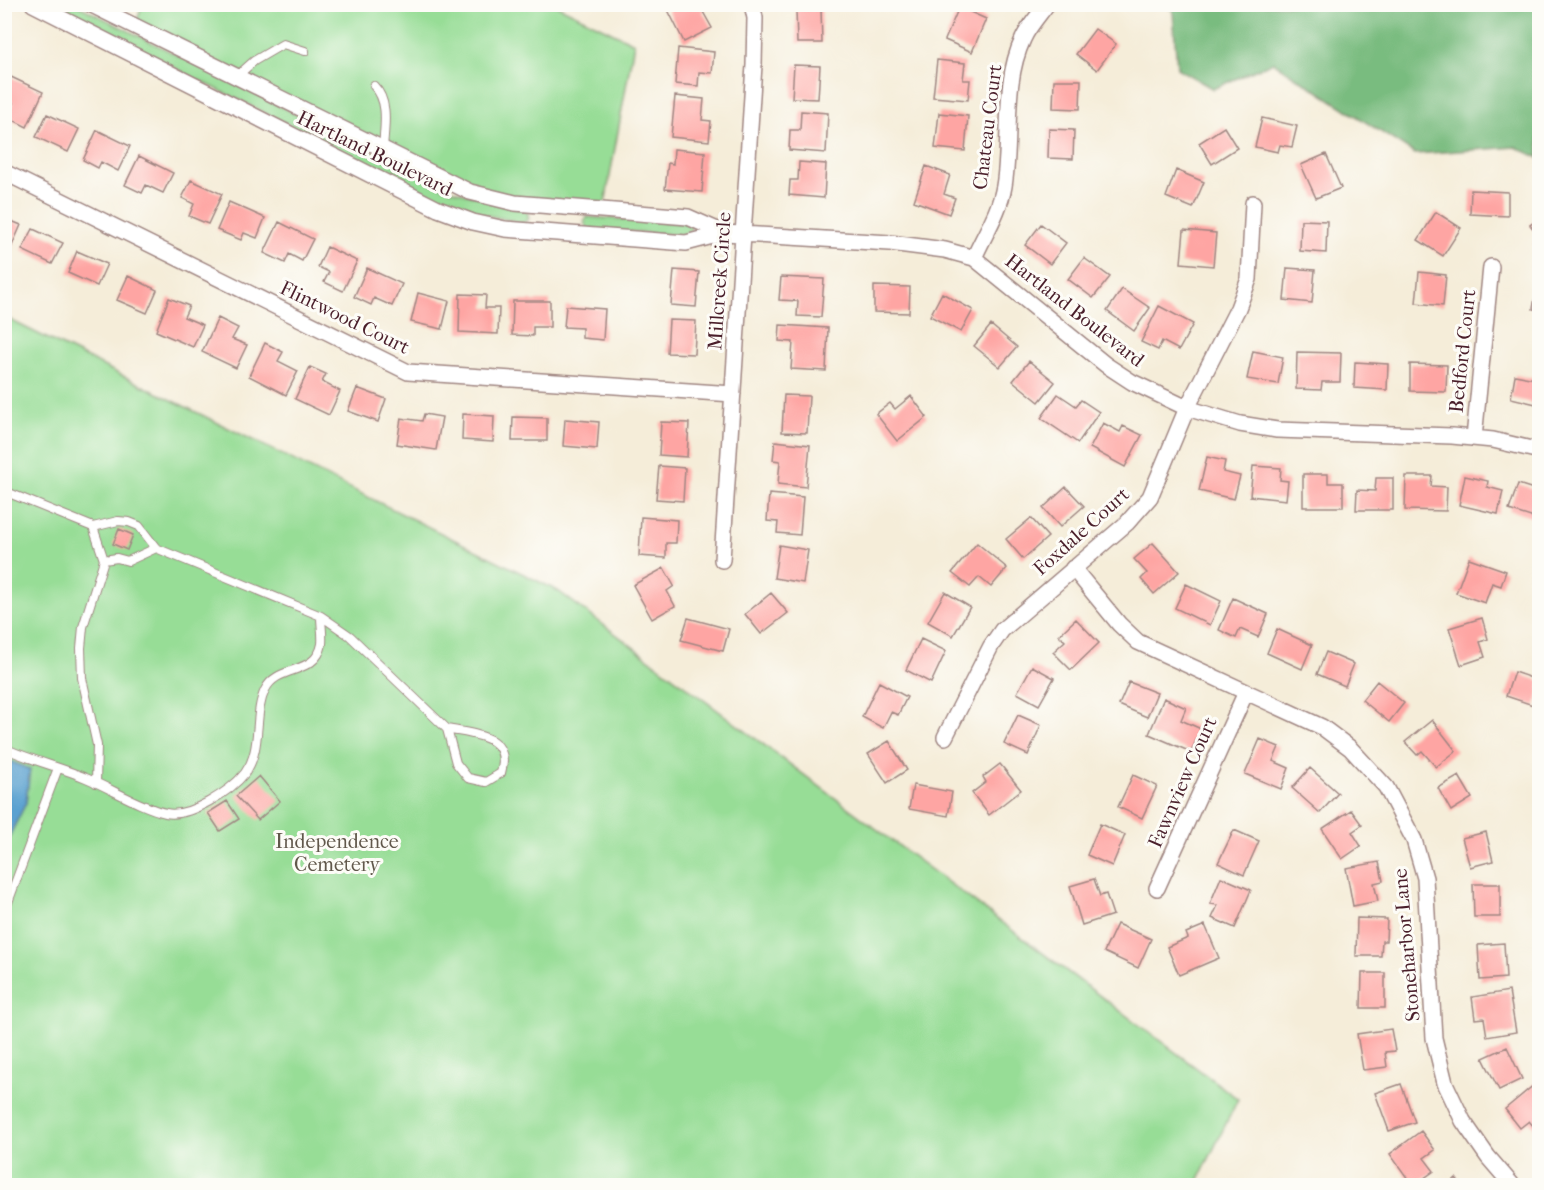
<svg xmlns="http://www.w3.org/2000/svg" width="1544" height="1190" font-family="'IM FELL French Canon',serif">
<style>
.green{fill:#97dd96;stroke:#707e60;stroke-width:1.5}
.forest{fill:#79bc7f;stroke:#626e55;stroke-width:1.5}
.water{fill:#5aa1d0;stroke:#52607e;stroke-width:1.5}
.building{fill:#fea5a3}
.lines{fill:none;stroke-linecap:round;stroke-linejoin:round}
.lane-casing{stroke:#a08682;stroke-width:10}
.street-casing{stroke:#a08682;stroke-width:18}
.lane{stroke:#fff;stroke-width:8}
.street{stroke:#fff;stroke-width:15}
.labels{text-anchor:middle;stroke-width:6;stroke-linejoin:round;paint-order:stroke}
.street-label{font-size:20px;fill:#4a1f2b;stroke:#fdfcf7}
.park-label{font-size:20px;fill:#61584b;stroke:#fdfcf7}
</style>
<rect width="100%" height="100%" fill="#fdfcf7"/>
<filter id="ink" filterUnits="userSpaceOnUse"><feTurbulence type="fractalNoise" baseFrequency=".0167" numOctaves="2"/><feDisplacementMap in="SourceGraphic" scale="12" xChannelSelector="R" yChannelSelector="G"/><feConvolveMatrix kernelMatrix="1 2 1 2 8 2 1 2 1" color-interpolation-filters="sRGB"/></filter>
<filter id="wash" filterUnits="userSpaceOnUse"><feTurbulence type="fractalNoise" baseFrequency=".008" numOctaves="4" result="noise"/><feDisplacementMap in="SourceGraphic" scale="24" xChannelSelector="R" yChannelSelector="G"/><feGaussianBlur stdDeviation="1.35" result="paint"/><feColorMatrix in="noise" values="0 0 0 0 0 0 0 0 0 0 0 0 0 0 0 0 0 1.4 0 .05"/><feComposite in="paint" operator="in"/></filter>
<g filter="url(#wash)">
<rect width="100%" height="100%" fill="#f5edd9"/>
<!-- green -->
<path class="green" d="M47 5H77L424 178 443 187 527 211 529 219 523 223 472 212 439 199Z
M142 5H556L634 43 604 209 470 192 135 27Z
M587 217 686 223 690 225 691 229 683 235 588 229 584 222Z
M4 317 558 591 1238 1099 1196 1185H5Z"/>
<!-- forest -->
<path class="forest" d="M1165 5H1539V158L1516 147 1415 154 1273 62 1213 89 1177 68 1173 11Z"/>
<!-- water -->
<path class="water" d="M5 759 30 769 26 803 5 845Z"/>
<g id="blocks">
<!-- building -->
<path class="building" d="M665 4H713L702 10 712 28 684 42Z
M959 7 986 19 972 52 945 40Z
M796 9H821L822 43H797Z
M1095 29 1116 44 1097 70 1076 54Z
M678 48 714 52 712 73 699 72 698 86 675 84Z
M937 60 965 63 963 80H970L968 100 933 97Z
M794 65 820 66 818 99 792 98Z
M9 76 43 92 27 127 7 117 13 103 4 99V86Z
M1054 80H1081L1080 109 1053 108Z
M675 96 704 99 702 120 711 121 709 141 671 137Z
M801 111 828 113 826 153 789 150 790 130H800Z
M939 113 968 116 965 151 935 148Z
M47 114 79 129 68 152 36 137Z
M1262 118 1297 126 1292 147 1280 145 1278 152 1255 147Z
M1224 127 1237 148 1212 164 1199 143Z
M1049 129 1074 130 1073 159 1048 158Z
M97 130 130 146 118 171 101 162 98 168 83 160Z
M674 149 705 152 702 192 665 189 668 163 673 164Z
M1326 154 1341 188 1316 198 1301 165Z
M139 156 173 173 163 193 146 185 142 193 125 185Z
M799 162 826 164 824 198 789 195 790 180H798Z
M926 166 950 175 944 194 955 198 949 214 914 201Z
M1176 170 1204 182 1193 208 1166 197Z
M191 180 222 194 208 224 189 216 194 204 182 198Z
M1471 190 1508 192V216L1470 214Z
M229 202 265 218 257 238 244 233 241 240 217 230Z
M1436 212 1461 228 1443 256 1418 240Z
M4 218 21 225 10 250 4 248Z
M1540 218V237L1530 225Z
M1301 220 1327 221 1326 253 1300 251Z
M279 222 313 239 302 261 289 254 285 263 264 253Z
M1041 224 1066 243 1050 264 1025 245Z
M33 229 63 243 52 264 22 250Z
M1184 230 1216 233 1213 266 1181 263Z
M1540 239V252L1533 244Z
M327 247 357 261 343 291 324 282 329 272 318 267Z
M77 251 107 264 97 286 68 273Z
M1084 258 1110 277 1093 298 1068 279Z
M367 268 402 284 392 306 374 298 371 305 354 297Z
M1287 268 1315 270 1312 303 1284 300Z
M674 270 699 272 696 307 671 305Z
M1419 272 1446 275 1443 306 1416 303Z
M128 276 157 290 147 313 117 300Z
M781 277 824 279 821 317 797 316 798 301 779 300Z
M874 286 910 287 909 313 874 312Z
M1122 289 1150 308 1134 331 1107 311Z
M1536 291 1540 292V311L1533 309Z
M418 293 449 301 442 329 411 322Z
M942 293 973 310 961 332 930 316Z
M460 294 486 295 485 308H499L498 334 459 332Z
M169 298 189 306 184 317 203 325 193 347 156 331Z
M513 301H550V327H533V336L512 335Z
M566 306 605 309 603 340 582 338V328L564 327Z
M1159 306 1193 324 1179 350 1162 341 1158 350 1141 342Z
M218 318 238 328 232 339 247 345 236 368 202 352Z
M669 320 696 321 694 354 667 353Z
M780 325 828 328 826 371 791 369 793 342 779 341Z
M991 325 1017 347 1000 367 974 346Z
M265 343 283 352 278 361 298 371 286 395 249 376Z
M1253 351 1283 357 1278 384 1247 379Z
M1297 352 1341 353 1340 382H1322L1321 390 1296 389Z
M1029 361 1055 382 1039 402 1013 381Z
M1355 362 1388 364 1387 390 1354 388Z
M1410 364 1447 365 1446 392 1410 391Z
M310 367 326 374 322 382 340 391 329 415 295 399Z
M1515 375 1540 380V405L1511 398Z
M357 388 386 399 378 422 348 411Z
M1058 394 1076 406 1081 400 1099 412 1078 443 1041 418Z
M784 395 809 396 807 433 782 432Z
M911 396 927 417 897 441 876 414 890 403 895 409Z
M424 414 442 417 436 450 397 444 401 418 422 421Z
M463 414 494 416 493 442 462 440Z
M513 417 547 418V441H512Z
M565 419 599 422 597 449 563 446Z
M661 422 689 423 687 457 659 455Z
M1103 423 1120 432 1123 426 1142 435 1125 467 1090 448Z
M775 441 810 445 806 487 778 484 780 461 773 460Z
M1207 457 1225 461 1223 472 1240 476 1234 499 1199 491Z
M659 466 685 468 683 501 656 499Z
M1253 466 1281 468 1280 480 1288 481 1286 500 1250 496Z
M1303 474H1328V483H1343V507H1303Z
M1406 476H1432L1431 486 1447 487 1446 511 1405 510Z
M1465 476 1488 481 1487 487 1503 491 1498 514 1459 505Z
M1376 478H1393V510H1356L1357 490 1375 491Z
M1518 484 1540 491V520L1509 510Z
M1066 487 1084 506 1060 527 1043 508Z
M769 494 803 497 800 535 777 533 778 522 767 521Z
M641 517 677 520 676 543H666V558L639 556Z
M1031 518 1048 537 1023 559 1006 539Z
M119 529 133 535 127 550 113 544Z
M977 543 1007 568 991 587 979 577 970 587 952 573Z
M1153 543 1179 572 1154 594 1141 579 1147 573 1134 559Z
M779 545 808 550 803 583 774 578Z
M1469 558 1506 571 1501 586 1492 583 1485 603 1456 593Z
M664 568 674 586 667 591 675 606 652 619 633 585Z
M1186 584 1221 601 1210 625 1175 608Z
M945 592 970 607 953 636 928 622Z
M771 593 788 613 761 634 745 614Z
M1233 598 1268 614 1258 637 1240 629 1236 638 1219 630Z
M688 618 729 629 723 651 681 640Z
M1482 618 1488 639 1480 642 1485 657 1461 665 1449 628Z
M1076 619 1099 643 1071 670 1053 652 1065 641 1059 635Z
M1277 629 1312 645 1302 669 1267 653Z
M921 639 946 651 931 683 906 670Z
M1326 652 1354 664 1345 686 1317 674Z
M1032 666 1054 678 1039 705 1017 693Z
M1514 672 1540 681 1536 706 1506 696Z
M1377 681 1404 703 1389 722 1362 700Z
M879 682 907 697 898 715 891 712 883 728 862 717Z
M1129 682 1157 693 1147 717 1119 705Z
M1164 698 1186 708 1181 720 1201 729 1191 752 1149 734Z
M1018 715 1041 725 1028 755 1004 744Z
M1432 720 1456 751 1436 767 1422 751 1417 755 1405 742Z
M1260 739 1279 747 1273 761 1289 768 1281 789 1245 774Z
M889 741 907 770 887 783 868 754Z
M1000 764 1021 790 989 815 972 793 986 782 983 777Z
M1310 768 1338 793 1320 813 1292 788Z
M1133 775 1157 786 1142 818 1118 807Z
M259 776 280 801 258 820 236 796Z
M1459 776 1472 798 1451 811 1438 788Z
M913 785 952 792 948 816 909 809Z
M227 801 239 819 220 831 208 813Z
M1351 810 1362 825 1352 832 1361 846 1342 859 1322 829Z
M1100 824 1125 835 1112 866 1087 855Z
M1234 830 1259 841 1244 875 1218 863Z
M1486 832 1493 861 1470 867 1462 838Z
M1379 862 1383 881 1374 883 1378 901 1353 906 1346 868Z
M1221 877 1251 890 1235 928 1212 918 1218 905 1210 904Z
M1094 879 1100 896 1106 894 1113 915 1082 925 1070 886Z
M1473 884H1500V917H1474Z
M1357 918 1387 919 1386 941H1382L1381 956H1356Z
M1117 924 1151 939 1138 968 1104 952Z
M1205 925 1219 958 1179 975 1167 947 1188 938 1186 933Z
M1504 943 1506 978 1480 980 1478 945Z
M1362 973H1385V1008H1361Z
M1509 991 1516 1032 1487 1037 1484 1018 1475 1019 1472 997Z
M1391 1029 1395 1051 1385 1052 1387 1067 1363 1070 1357 1034Z
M1507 1047 1522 1079 1499 1090 1483 1058Z
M1401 1084 1415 1122 1389 1131 1375 1093Z
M1535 1084 1540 1089V1134L1529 1121 1520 1128 1505 1109Z
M1421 1131 1435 1150 1424 1158 1434 1171 1413 1186 1390 1154Z
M1456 1178 1463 1186H1447Z"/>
</g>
</g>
<g filter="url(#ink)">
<use href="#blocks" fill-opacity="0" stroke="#a08682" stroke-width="1.5"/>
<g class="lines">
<defs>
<path id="lane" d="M236 77 254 61 283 44 305 51
M374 86C390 102 384 128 383 149
M4 491 93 527 118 521 129 522 139 526 156 548 321 616C321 625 323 635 322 644 316 676 277 664 265 690 253 715 263 749 245 773 231 791 189 818 166 813 142 808 110 788 86 778 59 767 31 760 4 748
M93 527 104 560 117 558 128 561 156 548
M321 616 350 636 447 729 456 763 468 778 486 782 501 773C512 735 475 735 447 729
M96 783 97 745 82 678 81 648 83 627 104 560
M4 913 58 768"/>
<path id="street" d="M33 4 438 209 473 222 505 229 686 243 724 233
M90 4 470 192 515 203 688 217 724 233 890 243 945 250 974 258 1106 365 1132 382 1187 408 1240 424 1277 430 1452 436 1493 440 1540 451
M4 172 408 372 733 394
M974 258C984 235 1000 211 1004 186 1012 138 1002 83 1023 39 1028 27 1039 15 1047 4
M1474 438 1491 267
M722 560 754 65 755 18 752 4
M1073 568 1119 624 1138 642 1322 727 1350 748 1386 787 1414 840 1425 878 1434 1038 1445 1083 1463 1121 1488 1157 1513 1186
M945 737 991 646 1002 630 1127 523 1150 497 1187 408 1238 308 1249 279 1253 203
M1157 888 1246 692"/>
</defs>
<!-- lane casing -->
<use href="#lane" class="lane-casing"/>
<!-- street casing -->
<use href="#street" class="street-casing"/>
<!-- lane -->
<use href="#lane" class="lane"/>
<!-- street -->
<use href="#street" class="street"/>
</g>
</g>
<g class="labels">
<!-- street labels -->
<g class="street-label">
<text transform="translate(987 127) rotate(-83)" y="7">Chateau Court</text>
<text transform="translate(375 153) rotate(26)" y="7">Hartland Boulevard</text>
<text transform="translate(719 281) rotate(-86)" y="7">Millcreek Circle</text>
<text transform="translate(1075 310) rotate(38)" y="7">Hartland Boulevard</text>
<text transform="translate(345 317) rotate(26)" y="7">Flintwood Court</text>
<text transform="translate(1462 351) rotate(-84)" y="7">Bedford Court</text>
<text transform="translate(1081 531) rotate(-42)" y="7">Foxdale Court</text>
<text transform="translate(1182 782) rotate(-66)" y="7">Fawnview Court</text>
<text transform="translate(1406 945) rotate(-95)" y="7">Stoneharbor Lane</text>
</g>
<!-- park labels -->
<g class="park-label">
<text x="337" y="848">Independence<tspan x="337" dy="23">Cemetery</tspan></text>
</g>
</g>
<!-- margin -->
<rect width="1544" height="1190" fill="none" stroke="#fdfcf7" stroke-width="24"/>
</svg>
